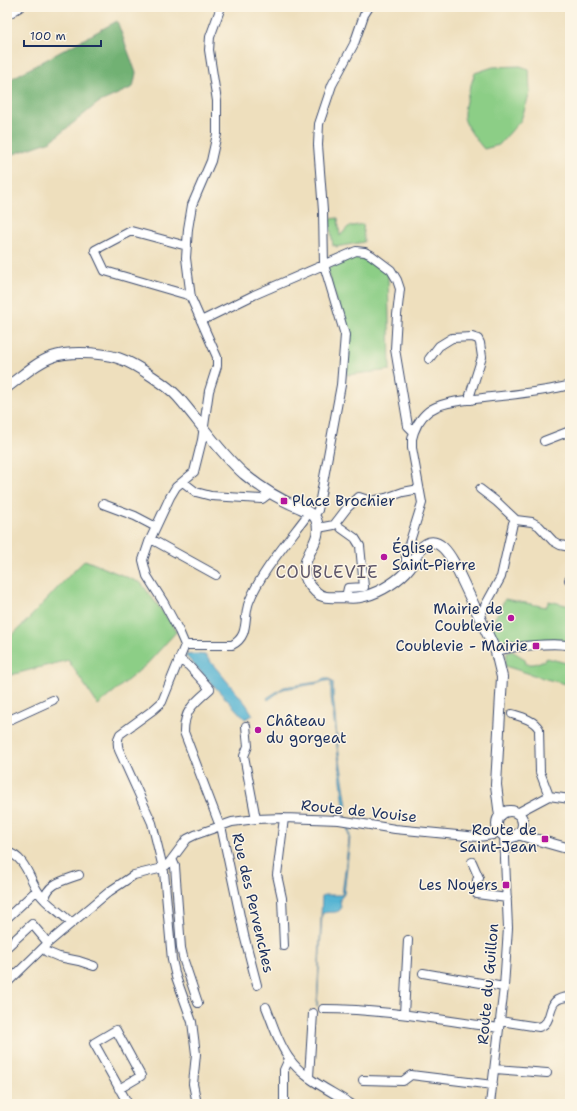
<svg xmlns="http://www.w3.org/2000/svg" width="577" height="1111" font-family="'Shantell Sans',sans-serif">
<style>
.green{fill:#8cce86;stroke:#547e72}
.forest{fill:#71b173;stroke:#467068}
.water{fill:#54b4d3;stroke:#387298}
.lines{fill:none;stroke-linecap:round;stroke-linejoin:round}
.minor-casing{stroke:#3b496c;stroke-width:10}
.major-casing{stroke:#3b496c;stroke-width:12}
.minor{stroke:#fff;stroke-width:8}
.major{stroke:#fff;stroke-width:10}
.poi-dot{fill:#b5179e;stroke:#fcf5e5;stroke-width:1.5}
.labels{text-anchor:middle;stroke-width:3;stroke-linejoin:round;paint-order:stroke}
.poi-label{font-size:15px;fill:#1b2f5e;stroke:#fcf5e5;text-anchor:end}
.street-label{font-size:15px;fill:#1b2f5e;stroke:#fcf5e5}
.quarter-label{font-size:17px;letter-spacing:1px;fill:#5f586b;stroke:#fcf5e5}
</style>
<rect width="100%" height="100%" fill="#fcf5e5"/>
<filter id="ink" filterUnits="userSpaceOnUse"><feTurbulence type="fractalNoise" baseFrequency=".025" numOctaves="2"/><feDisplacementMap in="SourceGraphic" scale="8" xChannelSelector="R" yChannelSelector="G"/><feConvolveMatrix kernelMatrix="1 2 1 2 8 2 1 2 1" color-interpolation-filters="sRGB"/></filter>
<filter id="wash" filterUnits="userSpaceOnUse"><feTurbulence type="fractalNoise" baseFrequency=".012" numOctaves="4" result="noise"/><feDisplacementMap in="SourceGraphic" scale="16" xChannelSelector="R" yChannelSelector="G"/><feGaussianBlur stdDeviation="0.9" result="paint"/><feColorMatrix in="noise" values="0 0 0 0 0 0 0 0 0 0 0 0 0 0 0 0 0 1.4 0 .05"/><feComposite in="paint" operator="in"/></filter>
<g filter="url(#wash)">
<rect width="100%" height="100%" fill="#eedfbd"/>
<!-- green -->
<path class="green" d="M520 66 529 69 530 93 521 120 499 145 484 149C478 142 465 126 464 117 463 105 471 85 475 73L493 67Z
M338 218 340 236 348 227 363 224 364 242 336 247V245L333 246 329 219Z
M358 255 366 256 388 272 390 370 347 375V335L327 268Z
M85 560 141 583 177 631 147 664 98 705 68 660 7 676V640C35 615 58 585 85 560Z
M505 599 546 607 549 601 570 606V644L557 639 501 644 491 629 494 620Z
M512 651 525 659 526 664H534L545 660 547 658 570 664V685L546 679 505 666 507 653Z"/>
<!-- forest -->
<path class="forest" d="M117 21 136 73 133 87 98 103 51 141 11 155 7 152V81Z"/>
<!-- water -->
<path class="water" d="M196 654 205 655 246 704 253 715 245 719 185 655Z
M324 679H329L333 683V696L338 747 347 806H344L331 696V682C325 678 321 684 314 684L283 689 268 700 267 698 284 687 318 682Z
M347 826H349L350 837 344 894 340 899 341 909C336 915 328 910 322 914L317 1007 322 896 324 895H342L349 838Z"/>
</g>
<g filter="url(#ink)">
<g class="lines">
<defs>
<path id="minor" d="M7 15 20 7
M187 246 131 231 95 250 105 271 191 296
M201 321 254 295 356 251 365 252 371 255 391 270 397 280 400 289 397 315 395 349 408 426 414 432 412 439V448L422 503 406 554V572
M429 359 439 346 452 338 472 337 478 339 480 343 482 357 470 395 471 400
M414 432C418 421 426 411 436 407 448 401 462 401 475 399 507 395 539 393 570 385
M544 441 570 431
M183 482 196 492 211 496 262 499 270 493
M480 489 497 502 516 520 532 522 539 526 553 541 560 545 570 547
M103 504 135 516 156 527
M314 516 318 510 341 385 345 335 324 265 323 211 318 145 319 124 332 85 354 44 364 15 369 7
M318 528 334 525 347 508 359 497 371 501 386 498 403 492 419 489
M341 528 355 538 360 546 364 587 348 588 346 597
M151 539 216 575
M569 580H570
M479 617 501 577 513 523 516 520
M185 645 179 631 164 603 147 576 143 560 149 542 170 497 176 487 194 472 202 440 209 391 217 366V357L191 298 186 258 188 229 192 205 211 161 217 134V101L209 50 210 37 221 7
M185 645 162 702 153 710 120 734C117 739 117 744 119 750L152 823 164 872 172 960 176 977 192 1022 196 1054 193 1084 197 1104
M185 645H232C250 636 243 618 249 602 260 573 290 539 309 513
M496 652C508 646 558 642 570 646
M179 659 189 666 210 689C194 703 184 710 184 732L218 821 221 826 244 935 257 985
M512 714C522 717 534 720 539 729L540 772 549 796 570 799
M7 721 53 700
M246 726 248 746 244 756 256 819
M517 813 549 796
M284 818 277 875 282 898 284 946
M507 850 508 841 513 836
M7 852C26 857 29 879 39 893 47 905 61 912 71 923
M172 859 175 866 181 948 184 961 198 1003
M472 862 479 878 477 880V894L507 898
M45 900C46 883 66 880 79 875
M7 918 37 890
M8 946 32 924 48 943
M47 952 59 957 79 961 94 966
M423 973 504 987
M7 983 48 943 110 891 134 875 163 868 169 863 187 839 195 835 232 822 256 819 284 818 339 820 395 829 478 837 493 835 498 826
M266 1007C273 1024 278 1043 289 1058 303 1079 330 1090 351 1104
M323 1009C382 1009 441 1020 499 1028
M404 1014 408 940
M500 1021 539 1027C557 1022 542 997 570 997
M495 1069 547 1073
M309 1077 313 1013
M363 1080 403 1081 411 1075 493 1085
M119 1089 141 1076 116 1030 94 1043 128 1104
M284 1104V1070L289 1059
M490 1104 504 987 508 928 504 835"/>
<path id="major" d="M7 387C21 377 35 363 52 357 60 354 70 353 80 353 112 353 127 359 153 377 162 383 171 389 178 397 200 422 219 452 244 474 261 488 278 499 298 507 304 510 313 513 316 519 327 546 285 563 316 592 323 599 333 597 343 597 350 598 358 598 365 596 381 592 400 580 410 567 415 560 418 548 426 544 439 537 449 554 454 563L496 652 502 677 496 785 500 816
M497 824a13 13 0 1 1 26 0a13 13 0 1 1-26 0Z
M517 834 570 849"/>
</defs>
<!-- minor casing -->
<use href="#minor" class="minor-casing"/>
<!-- major casing -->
<use href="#major" class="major-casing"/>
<!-- minor -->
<use href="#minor" class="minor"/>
<!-- major -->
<use href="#major" class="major"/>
</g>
</g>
<!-- markers -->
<g class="poi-dot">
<rect x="280" y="497" width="8" height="8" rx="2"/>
<circle cx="384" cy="557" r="4"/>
<circle cx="511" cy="618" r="4"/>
<rect x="532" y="642" width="8" height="8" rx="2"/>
<circle cx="258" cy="730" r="4"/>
<rect x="541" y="835" width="8" height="8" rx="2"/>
<rect x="502" y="881" width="8" height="8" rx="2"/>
</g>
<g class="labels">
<!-- poi labels -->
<g class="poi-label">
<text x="292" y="506" text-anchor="start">Place Brochier</text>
<text x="392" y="553" text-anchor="start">Église<tspan x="392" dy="17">Saint-Pierre</tspan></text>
<text x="503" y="614">Mairie de<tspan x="503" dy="17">Coublevie</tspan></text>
<text x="528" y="651">Coublevie - Mairie</text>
<text x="266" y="726" text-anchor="start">Château<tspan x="266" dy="17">du gorgeat</tspan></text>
<text x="537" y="835">Route de<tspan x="537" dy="17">Saint-Jean</tspan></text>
<text x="498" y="890">Les Noyers</text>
</g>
<!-- street labels -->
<g class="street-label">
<text transform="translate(359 811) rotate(6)" y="5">Route de Vouise</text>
<text transform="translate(253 903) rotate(77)" y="5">Rue des Pervenches</text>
<text transform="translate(488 984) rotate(-85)" y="5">Route du Guillon</text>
</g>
<!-- quarter labels -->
<g class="quarter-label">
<text x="327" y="578">COUBLEVIE</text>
</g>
</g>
<!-- margin -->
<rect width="577" height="1111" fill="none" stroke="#fcf5e5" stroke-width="24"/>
<!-- scale -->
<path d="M24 40v6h77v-6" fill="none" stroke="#1b2f5e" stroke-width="2"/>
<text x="30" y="40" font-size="12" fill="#1b2f5e" stroke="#fcf5e5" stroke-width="3" paint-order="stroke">100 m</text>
</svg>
